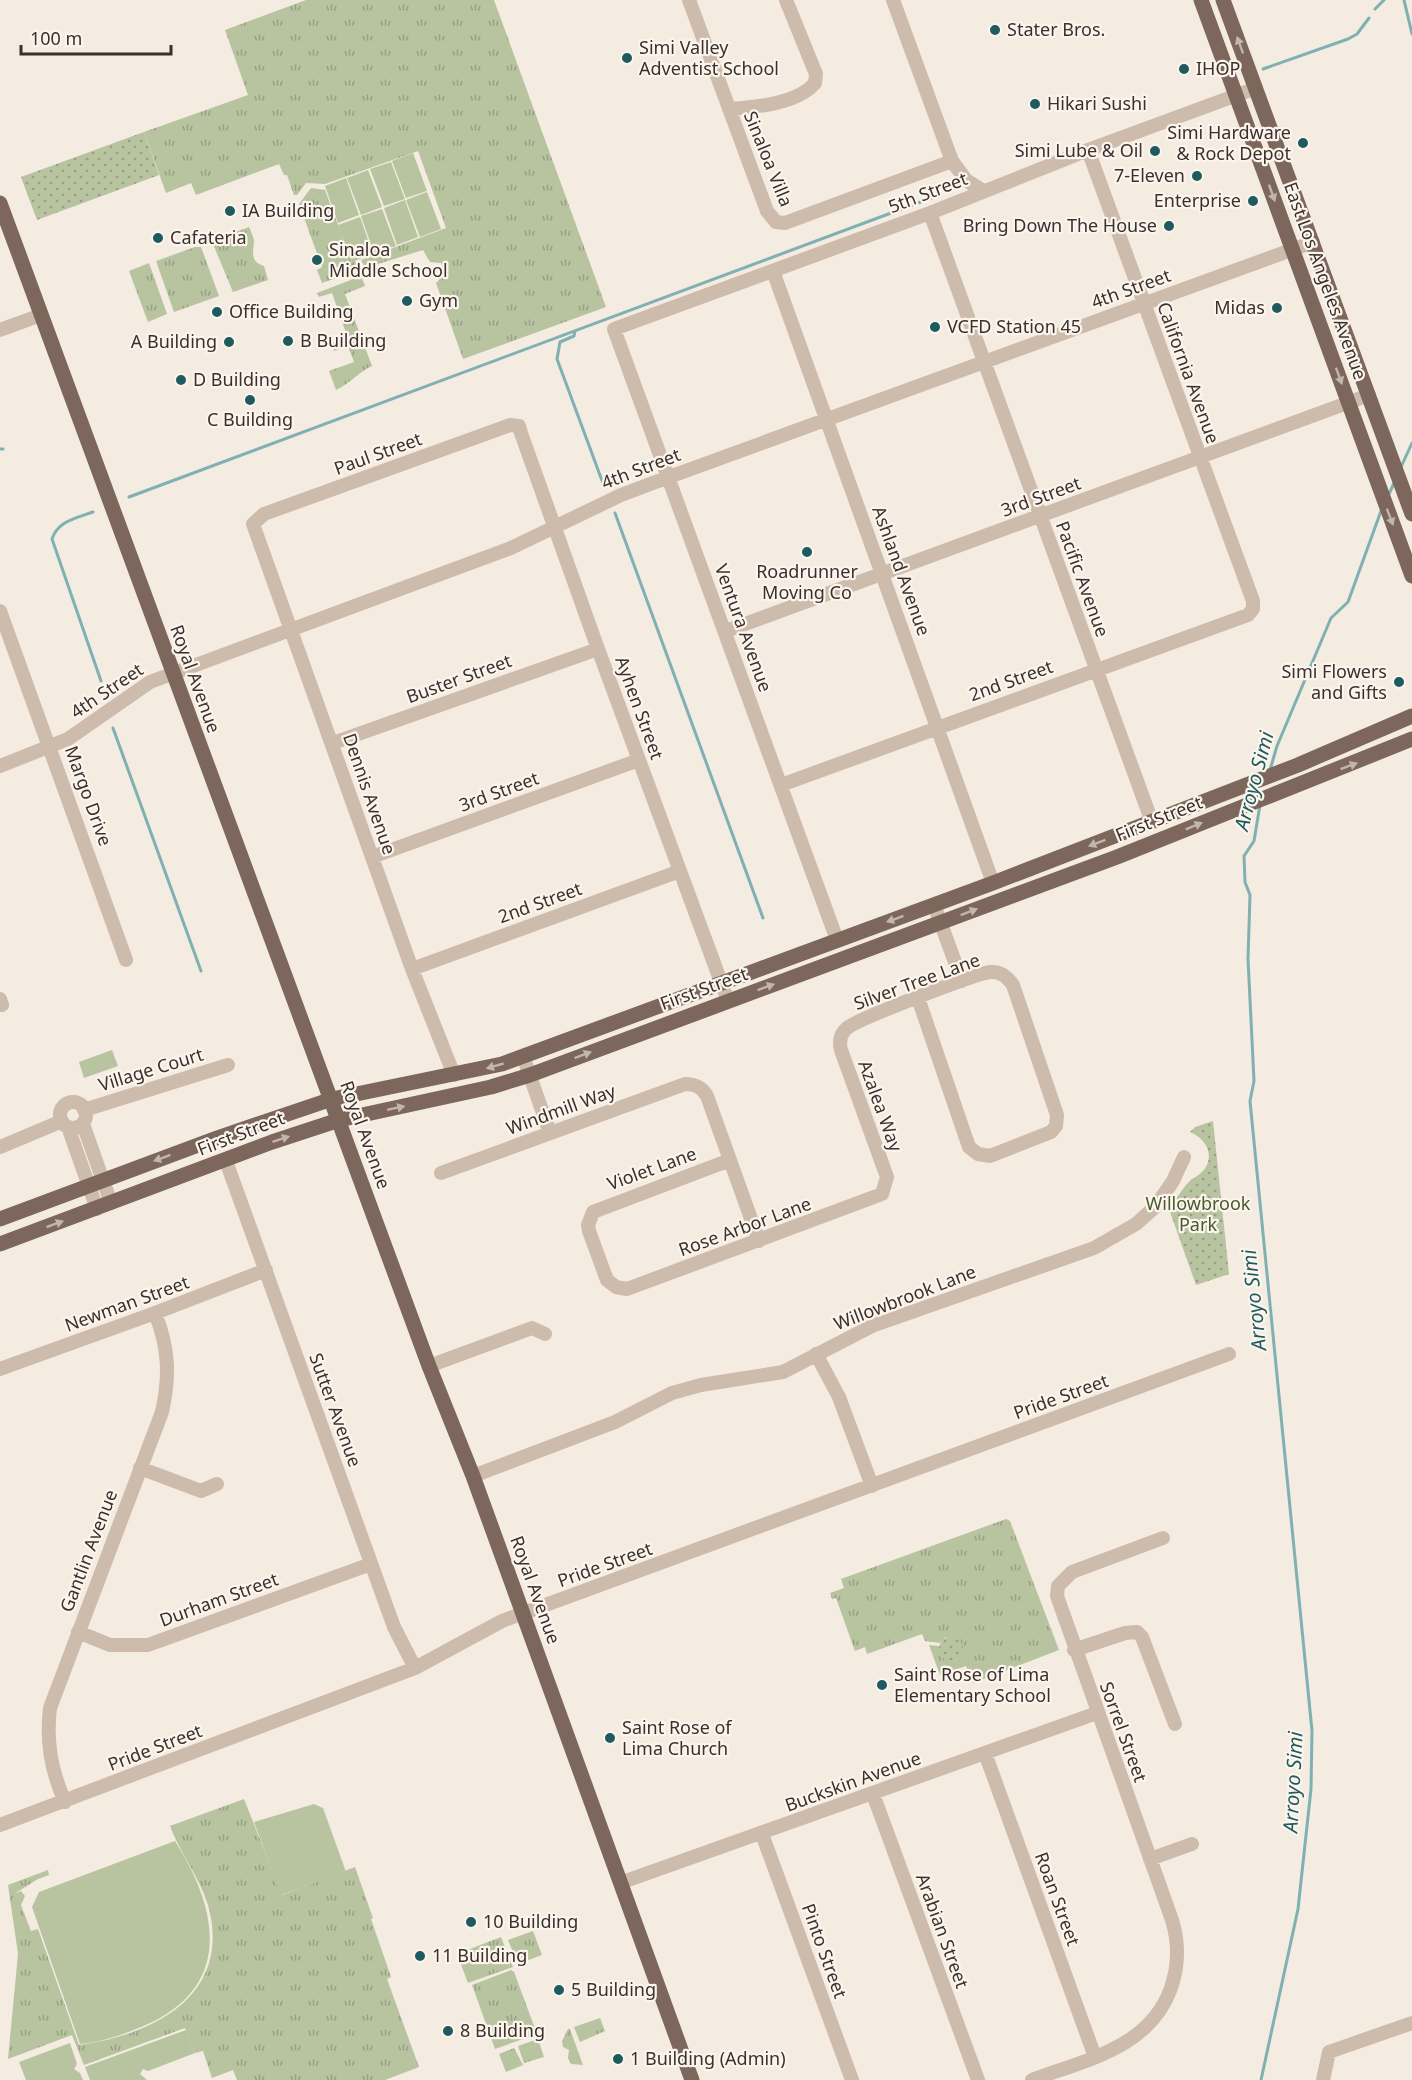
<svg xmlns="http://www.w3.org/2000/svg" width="1412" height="2080" font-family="'Noto Sans',sans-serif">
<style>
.grass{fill:url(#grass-tufts)}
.park{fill:url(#park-dots)}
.garden{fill:#b8c4a0}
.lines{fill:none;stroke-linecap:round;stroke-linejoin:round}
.stream{stroke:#7fb0b2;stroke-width:3}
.minor{stroke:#cdbbac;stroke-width:14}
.major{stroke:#7d675c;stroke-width:15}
.oneway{fill:#c2b5ac}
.poi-dot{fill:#1f5a5e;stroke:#fbf5ee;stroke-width:2}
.labels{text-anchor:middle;stroke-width:4.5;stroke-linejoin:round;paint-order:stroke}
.poi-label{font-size:18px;fill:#3b302b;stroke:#fbf5ee;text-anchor:start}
.street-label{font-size:18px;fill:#3b302b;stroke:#fbf5ee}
.park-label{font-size:18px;fill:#4a5a2e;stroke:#fbf5ee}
.water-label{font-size:20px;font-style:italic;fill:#1f5a5e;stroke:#fbf5ee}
</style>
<defs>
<pattern id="grass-tufts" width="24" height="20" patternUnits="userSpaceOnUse" patternTransform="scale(1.5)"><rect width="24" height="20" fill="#b8c4a0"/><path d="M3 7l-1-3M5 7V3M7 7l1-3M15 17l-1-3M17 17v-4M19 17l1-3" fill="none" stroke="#97a083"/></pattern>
<pattern id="park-dots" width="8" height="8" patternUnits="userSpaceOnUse" patternTransform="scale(1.5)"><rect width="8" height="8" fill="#b8c4a0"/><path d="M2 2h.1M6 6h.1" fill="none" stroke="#97a083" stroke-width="1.8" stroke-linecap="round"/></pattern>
</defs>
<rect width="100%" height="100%" fill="#f4ebe1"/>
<!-- grass -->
<path class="grass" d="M306 0H494L606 307 463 359 436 283 445 274 441 263 430 262 423 250 365 268 361 260 446 228 418 151 325 184 306 183 297 195H294L287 175H284L279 164 196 195 191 183 166 193 144 132 248 95 225 30Z
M311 188 325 190 352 262 355 261 359 270 322 283 317 270 322 267 299 204Z
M249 227C251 231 254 238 254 242 253 252 250 262 264 266L268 280 233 292 213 244 215 240Z
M195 247H201L219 296 174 312 156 261Z
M149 263 167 314 148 322 129 271Z
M361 276 365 286 345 294 372 366C358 372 350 384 336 390L329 371 354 362 348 346 334 351 331 343 347 336 332 293 319 297 317 293Z
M1006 1519 1010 1521 1059 1650 973 1683 966 1666 940 1675 929 1645 939 1646 941 1656 950 1661 957 1660 946 1637 940 1643 925 1641 922 1634 867 1654 865 1647 855 1651 836 1598 832 1599 830 1593 844 1588 841 1579Z
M244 1799 282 1895 355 1867 373 1918 371 1919 391 1977 387 1979 419 2067 385 2080H237L233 2070 212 2078 203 2051 195 2053 185 2028 84 2065 72 2035 8 2059 18 1954 8 1885 48 1870 49 1875 38 1879 14 1894 21 1891 25 1896 21 1905 31 1931 38 1929 79 2045C154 2035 233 1995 208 1905 199 1876 180 1853 170 1826Z
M533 1931 542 1955 518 1964 508 1940Z
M501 1937 513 1967 468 1983 457 1954Z
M511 1970 514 1972 537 2034 495 2049 472 1985Z
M600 2018 605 2031 580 2042 574 2027Z
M568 2029H570L583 2065 571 2064 568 2058 569 2050 563 2047 562 2041Z
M538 2039 544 2057 524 2063 518 2046Z
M514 2048 523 2065 506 2072 499 2054Z"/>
<!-- park -->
<path class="park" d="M144 132 159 175 37 220 21 177Z
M1213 1121 1229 1274 1196 1285 1169 1209C1176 1200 1181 1190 1189 1182 1192 1178 1197 1177 1201 1173 1216 1159 1208 1139 1190 1132L1195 1127Z
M939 1649a12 12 0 1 1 24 0a12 12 0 1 1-24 0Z"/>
<!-- garden -->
<path class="garden" d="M413 153 427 191 406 198 392 161Z
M391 162 405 199 384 206 370 169Z
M368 170 382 207 361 215 347 178Z
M346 178 359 215 338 223 325 186Z
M427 192 441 229 420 237 406 200Z
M405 200 418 237 397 245 384 208Z
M382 209 396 246 374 253 361 216Z
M360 217 373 254 352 262 338 225Z
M112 1050 118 1066 84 1078 79 1062Z
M314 1804 323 1808 346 1872 281 1895 254 1822Z
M175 1841C217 1907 234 1983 150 2023 128 2033 104 2042 80 2044L32 1907 39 1892Z
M186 2030 195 2053 148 2071 143 2069 140 2074 147 2080H90L85 2067Z
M70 2043 77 2064 74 2069 80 2073 83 2080H26L19 2062Z"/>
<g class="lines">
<!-- stream -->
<path class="stream" d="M1404 0 1412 34
M1375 9 1384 0
M1263 69 1348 39 1357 34 1369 18
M575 331 574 336 560 342 557 359 604 486
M0 449H3
M1401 467 1412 443
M1389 494 1395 481
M129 497 934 197
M93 512C76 518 58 521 52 539L101 681
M615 513 763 918
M113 728 201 971
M1270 770 1277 746 1331 618 1348 602 1381 511
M1260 805 1254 841 1244 856 1245 882 1250 895 1248 959 1254 1081 1250 1101 1312 1731 1311 1789 1298 1909 1261 2080"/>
<!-- minor -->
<path class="minor" d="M689 0 767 211 776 222 785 223 952 161
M893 0 952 161 966 180 983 191
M729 109C756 107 797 104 815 83L816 74 786 0
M930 213 1152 822
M773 271 993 883
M0 330 41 315
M0 611 126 960
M726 631 1369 395
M333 743 598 649
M0 766 68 739 150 682 511 548 621 495 669 477 1313 242
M781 785 1248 615 1253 609V601L1088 150
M372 857 639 760
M934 905 962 981
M837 940 614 329 930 213 1088 150 1256 88
M412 969 680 871
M0 999 2 1005
M523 1056 550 1133
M454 1075 412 969 253 524 264 514 510 425 519 426 521 433 598 649 728 1001
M60 1115a13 13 0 1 1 26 0a13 13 0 1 1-26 0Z
M84 1110 228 1065
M83 1124 111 1203
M68 1127 97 1209
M0 1147 62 1121
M730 1160 593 1212 588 1225 589 1231 607 1280 616 1287 627 1289 882 1194 887 1177 841 1050C839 1042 840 1034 847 1028 858 1019 974 974 990 972 1001 971 1007 977 1013 985L1057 1115 1056 1126 1051 1132 990 1156 978 1154 969 1147 918 998
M226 1161 394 1627 415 1668
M441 1173 685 1084C695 1084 702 1087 707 1096L759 1241
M816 1354 839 1397 872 1486
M429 1366 532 1328 545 1334
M0 1369 155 1313 266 1270
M140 1468 201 1491 217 1484
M473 1476 615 1422 672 1393 701 1385 783 1372 872 1326 1094 1248 1136 1224 1155 1207 1173 1181 1184 1157
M78 1632 110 1645H148L371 1564
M1074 1650 1125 1633 1137 1632 1142 1637 1175 1724
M985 1753 1095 2057
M873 1794 978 2080
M65 1802C51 1770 46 1742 50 1708L162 1412C170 1376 169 1348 155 1313
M0 1825 415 1668 502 1621 1229 1354
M762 1834 852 2080
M1150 1859 1192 1844
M620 1883 1097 1713
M1032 2080C1085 2060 1150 2048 1171 1988 1179 1965 1179 1943 1172 1920L1057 1596 1058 1586 1072 1572 1163 1538
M1323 2080 1329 2052 1412 2023"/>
<!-- major -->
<path class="major" d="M1201 0 1412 576
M1223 0 1412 514
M0 203 429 1366 473 1476 692 2080
M0 1219 217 1138 332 1099 502 1064 993 883 1298 765 1412 716
M0 1244 272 1142 339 1120 491 1087 530 1075 1117 857 1412 739"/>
</g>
<!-- one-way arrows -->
<defs><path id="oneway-solid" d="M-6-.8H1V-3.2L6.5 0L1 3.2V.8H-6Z" transform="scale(1.5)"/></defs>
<g class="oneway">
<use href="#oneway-solid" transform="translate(1240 45) rotate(-110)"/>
<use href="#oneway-solid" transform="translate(1272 193) rotate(70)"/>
<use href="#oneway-solid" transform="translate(1339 376) rotate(70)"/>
<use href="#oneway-solid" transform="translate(1390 517) rotate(69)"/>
<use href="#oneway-solid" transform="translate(1349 766) rotate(-20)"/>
<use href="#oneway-solid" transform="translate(1194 826) rotate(-22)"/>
<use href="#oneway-solid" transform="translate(1097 843) rotate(159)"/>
<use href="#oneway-solid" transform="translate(969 912) rotate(-21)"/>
<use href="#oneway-solid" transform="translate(895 919) rotate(160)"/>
<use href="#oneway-solid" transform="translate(766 987) rotate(-20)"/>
<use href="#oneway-solid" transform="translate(583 1055) rotate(-21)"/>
<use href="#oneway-solid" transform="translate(495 1066) rotate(164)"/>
<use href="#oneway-solid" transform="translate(396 1108) rotate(-12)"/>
<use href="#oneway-solid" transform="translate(281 1139) rotate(-18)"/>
<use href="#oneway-solid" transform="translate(162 1158) rotate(160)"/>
<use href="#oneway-solid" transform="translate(55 1224) rotate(-20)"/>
</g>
<!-- markers -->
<g class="poi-dot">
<circle cx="995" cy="30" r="6"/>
<circle cx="627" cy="58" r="6"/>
<circle cx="1184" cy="69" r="6"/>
<circle cx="1035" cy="104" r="6"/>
<circle cx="1303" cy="143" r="6"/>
<circle cx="1155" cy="151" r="6"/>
<circle cx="1197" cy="176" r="6"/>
<circle cx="1253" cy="201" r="6"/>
<circle cx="230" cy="211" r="6"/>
<circle cx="1169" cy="226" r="6"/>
<circle cx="158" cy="238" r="6"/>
<circle cx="317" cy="260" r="6"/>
<circle cx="407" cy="301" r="6"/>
<circle cx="1277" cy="308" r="6"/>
<circle cx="217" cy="312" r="6"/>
<circle cx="935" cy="327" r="6"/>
<circle cx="288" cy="341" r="6"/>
<circle cx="229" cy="342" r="6"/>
<circle cx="181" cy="380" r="6"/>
<circle cx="250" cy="400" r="6"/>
<circle cx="807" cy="552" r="6"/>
<circle cx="1399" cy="682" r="6"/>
<circle cx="882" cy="1685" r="6"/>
<circle cx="610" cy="1738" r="6"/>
<circle cx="471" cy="1922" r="6"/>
<circle cx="420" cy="1956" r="6"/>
<circle cx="559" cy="1990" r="6"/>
<circle cx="448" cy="2031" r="6"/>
<circle cx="618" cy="2059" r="6"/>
</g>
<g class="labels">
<!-- poi labels -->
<g class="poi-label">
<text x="1007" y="36">Stater Bros.</text>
<text x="639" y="54">Simi Valley<tspan x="639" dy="21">Adventist School</tspan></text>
<text x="1196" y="75">IHOP</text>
<text x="1047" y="110">Hikari Sushi</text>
<text x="1291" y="139" text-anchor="end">Simi Hardware<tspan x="1291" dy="21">&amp; Rock Depot</tspan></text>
<text x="1143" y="157" text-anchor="end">Simi Lube &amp; Oil</text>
<text x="1185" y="182" text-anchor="end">7-Eleven</text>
<text x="1241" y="207" text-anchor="end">Enterprise</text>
<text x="242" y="217">IA Building</text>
<text x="1157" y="232" text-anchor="end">Bring Down The House</text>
<text x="170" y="244">Cafateria</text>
<text x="329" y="256">Sinaloa<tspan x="329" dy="21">Middle School</tspan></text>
<text x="419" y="307">Gym</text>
<text x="1265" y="314" text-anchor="end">Midas</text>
<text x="229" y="318">Office Building</text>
<text x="947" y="333">VCFD Station 45</text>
<text x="300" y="347">B Building</text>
<text x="217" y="348" text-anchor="end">A Building</text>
<text x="193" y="386">D Building</text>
<text x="250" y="426" text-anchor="middle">C Building</text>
<text x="807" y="578" text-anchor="middle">Roadrunner<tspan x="807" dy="21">Moving Co</tspan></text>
<text x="1387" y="678" text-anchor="end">Simi Flowers<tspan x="1387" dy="21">and Gifts</tspan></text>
<text x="894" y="1681">Saint Rose of Lima<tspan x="894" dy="21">Elementary School</tspan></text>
<text x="622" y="1734">Saint Rose of<tspan x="622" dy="21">Lima Church</tspan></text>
<text x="483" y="1928">10 Building</text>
<text x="432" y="1962">11 Building</text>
<text x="571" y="1996">5 Building</text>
<text x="460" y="2037">8 Building</text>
<text x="630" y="2065">1 Building (Admin)</text>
</g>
<!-- street labels -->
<g class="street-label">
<text transform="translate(768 159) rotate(68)" y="6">Sinaloa Villa</text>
<text transform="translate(928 193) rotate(-21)" y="6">5th Street</text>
<text transform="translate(1325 281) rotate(70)" y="6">East Los Angeles Avenue</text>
<text transform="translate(1131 289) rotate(-20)" y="6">4th Street</text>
<text transform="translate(1188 373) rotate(70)" y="6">California Avenue</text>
<text transform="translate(378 454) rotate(-20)" y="6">Paul Street</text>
<text transform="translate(641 469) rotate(-21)" y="6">4th Street</text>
<text transform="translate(1041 497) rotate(-20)" y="6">3rd Street</text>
<text transform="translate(901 571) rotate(70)" y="6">Ashland Avenue</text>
<text transform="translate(1082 579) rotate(70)" y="6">Pacific Avenue</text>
<text transform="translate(743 628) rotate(70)" y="6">Ventura Avenue</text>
<text transform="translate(195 679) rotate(70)" y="6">Royal Avenue</text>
<text transform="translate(459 679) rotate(-20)" y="6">Buster Street</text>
<text transform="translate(1011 681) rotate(-20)" y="6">2nd Street</text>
<text transform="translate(107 691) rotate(-34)" y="6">4th Street</text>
<text transform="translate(639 708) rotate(70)" y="6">Ayhen Street</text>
<text transform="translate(499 792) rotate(-20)" y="6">3rd Street</text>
<text transform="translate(369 794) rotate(71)" y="6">Dennis Avenue</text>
<text transform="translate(88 796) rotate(70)" y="6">Margo Drive</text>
<text transform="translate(1159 819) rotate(-22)" y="6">First Street</text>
<text transform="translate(540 903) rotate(-20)" y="6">2nd Street</text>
<text transform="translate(917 982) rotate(-20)" y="6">Silver Tree Lane</text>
<text transform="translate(704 989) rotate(-20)" y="6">First Street</text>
<text transform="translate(151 1070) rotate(-17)" y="6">Village Court</text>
<text transform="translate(880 1106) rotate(70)" y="6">Azalea Way</text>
<text transform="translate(561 1110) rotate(-20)" y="6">Windmill Way</text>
<text transform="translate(241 1134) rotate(-21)" y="6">First Street</text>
<text transform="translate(365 1135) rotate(70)" y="6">Royal Avenue</text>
<text transform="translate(652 1169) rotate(-20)" y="6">Violet Lane</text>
<text transform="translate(745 1227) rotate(-20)" y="6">Rose Arbor Lane</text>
<text transform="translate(905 1298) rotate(-21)" y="6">Willowbrook Lane</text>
<text transform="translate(127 1304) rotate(-20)" y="6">Newman Street</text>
<text transform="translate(1061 1397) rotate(-20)" y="6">Pride Street</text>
<text transform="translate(335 1410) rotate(70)" y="6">Sutter Avenue</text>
<text transform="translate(89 1551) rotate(-69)" y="6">Gantlin Avenue</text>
<text transform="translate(605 1565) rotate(-20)" y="6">Pride Street</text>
<text transform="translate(535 1590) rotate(70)" y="6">Royal Avenue</text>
<text transform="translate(219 1600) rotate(-20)" y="6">Durham Street</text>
<text transform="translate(1123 1732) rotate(70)" y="6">Sorrel Street</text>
<text transform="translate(155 1748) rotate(-21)" y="6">Pride Street</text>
<text transform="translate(853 1782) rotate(-20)" y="6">Buckskin Avenue</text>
<text transform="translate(1057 1899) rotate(70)" y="6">Roan Street</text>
<text transform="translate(942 1931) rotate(70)" y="6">Arabian Street</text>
<text transform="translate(824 1951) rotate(70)" y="6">Pinto Street</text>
</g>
<!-- park labels -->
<g class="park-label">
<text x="1198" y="1210">Willowbrook<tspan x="1198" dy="21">Park</tspan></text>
</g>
<!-- water labels -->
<g class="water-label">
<text transform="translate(1254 781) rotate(-75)" y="7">Arroyo Simi</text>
<text transform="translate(1254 1300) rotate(-96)" y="7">Arroyo Simi</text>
<text transform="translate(1293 1782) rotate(-87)" y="7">Arroyo Simi</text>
</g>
</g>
<!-- scale -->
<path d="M21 45v9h150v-9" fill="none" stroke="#3b302b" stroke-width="3"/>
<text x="30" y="45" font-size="18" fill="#3b302b" stroke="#fbf5ee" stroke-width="4.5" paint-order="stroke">100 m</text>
</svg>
